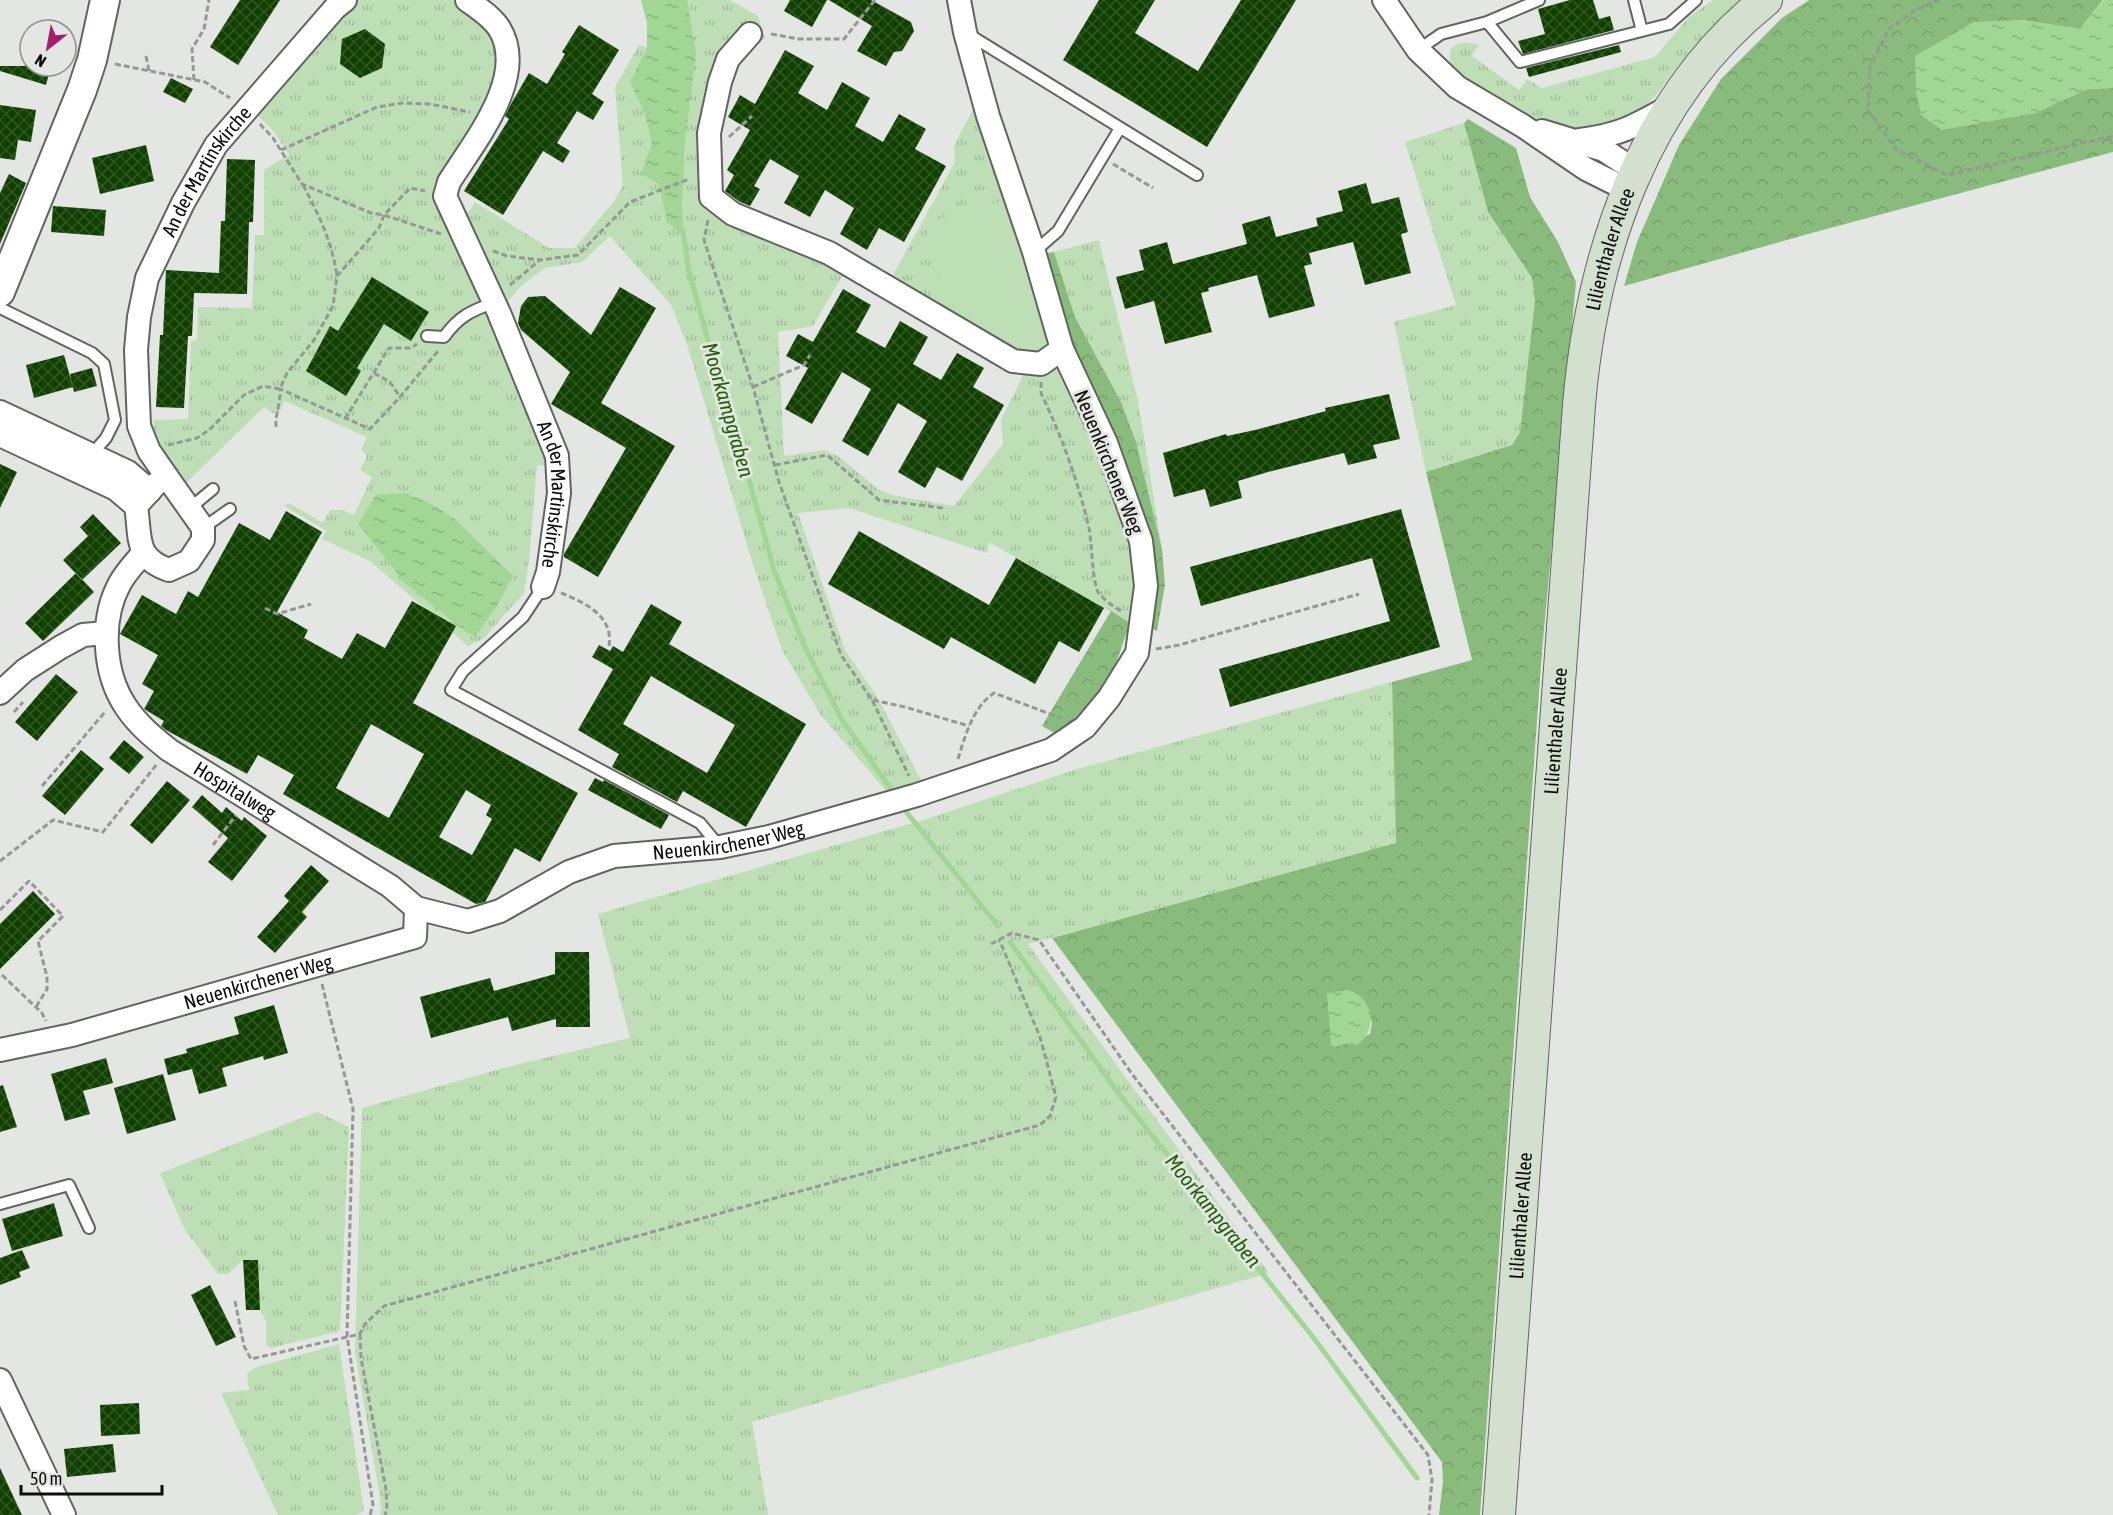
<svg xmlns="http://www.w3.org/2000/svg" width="2113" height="1515" font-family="'Asap Condensed',sans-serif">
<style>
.grass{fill:url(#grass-tufts);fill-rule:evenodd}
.forest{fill:url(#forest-crowns);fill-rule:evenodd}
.pitch{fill:#bedeb6}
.water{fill:url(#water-ripples)}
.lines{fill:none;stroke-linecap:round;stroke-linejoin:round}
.stream{stroke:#a1d694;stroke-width:5}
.building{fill:url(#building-cross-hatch);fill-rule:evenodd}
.service-casing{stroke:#626462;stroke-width:14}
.minor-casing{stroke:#626462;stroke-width:26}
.tertiary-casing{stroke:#626462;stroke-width:32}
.secondary-casing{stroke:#626462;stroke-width:34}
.path{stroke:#959895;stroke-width:3;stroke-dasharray:6 3;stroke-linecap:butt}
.service{stroke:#fff;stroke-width:10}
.minor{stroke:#fff;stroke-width:22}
.tertiary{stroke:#fff;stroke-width:28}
.secondary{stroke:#d3e0cf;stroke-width:32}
.labels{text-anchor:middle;stroke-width:6;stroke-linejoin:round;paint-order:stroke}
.street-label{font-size:20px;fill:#0c0d0c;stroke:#e3e6e3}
.water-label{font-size:21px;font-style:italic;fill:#216207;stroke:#e3e6e3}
</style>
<defs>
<pattern id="grass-tufts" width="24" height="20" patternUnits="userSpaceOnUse" patternTransform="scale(1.5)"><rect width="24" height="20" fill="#bedeb6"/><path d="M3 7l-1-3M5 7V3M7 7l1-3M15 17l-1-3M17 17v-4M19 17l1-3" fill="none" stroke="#a2bd9b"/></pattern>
<pattern id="forest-crowns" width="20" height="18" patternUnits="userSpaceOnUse" patternTransform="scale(1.5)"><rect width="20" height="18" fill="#89bc7c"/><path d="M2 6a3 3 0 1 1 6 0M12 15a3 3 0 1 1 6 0" fill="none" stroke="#75a06a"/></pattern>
<pattern id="water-ripples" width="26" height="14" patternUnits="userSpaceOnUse" patternTransform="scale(1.5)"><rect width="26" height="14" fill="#a1d694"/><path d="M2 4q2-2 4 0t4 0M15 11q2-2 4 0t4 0" fill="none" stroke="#89b67e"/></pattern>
<pattern id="building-cross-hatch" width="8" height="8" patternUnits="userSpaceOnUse" patternTransform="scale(1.5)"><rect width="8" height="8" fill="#114100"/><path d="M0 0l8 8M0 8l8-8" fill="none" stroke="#325824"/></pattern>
</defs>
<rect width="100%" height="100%" fill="#e3e6e3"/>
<!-- grass -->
<path class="grass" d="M358 0H453L470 8 489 25 499 54 497 81 438 201 469 212 475 202 549 248H575L614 201 623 185 615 87 639 45 647 48V22L641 0H730L758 16 765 38C758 43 748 48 742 54 716 79 717 159 716 194L734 208 814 235 893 275 955 162 954 146 974 107 1009 199 1061 378 1095 449 1131 541 1134 581 1130 623 989 542 987 553 849 508 798 513 845 650 876 695 921 780 887 792 820 714 782 650 753 565 688 347 671 305 610 236 582 262 545 268 522 285 504 306 551 466 537 465 529 561 524 593 483 639 468 646 370 561 322 539 327 531 284 506 289 503 323 523 330 510H343L354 515 372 477 360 470 367 456 361 449 367 437 284 401 280 412 272 413 264 407 183 486 156 443 153 420 188 419 191 342 197 340 198 307 252 308 255 235H264V170L289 155 275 133 253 110 349 4ZM842 276 1023 376 1001 420 1003 444 954 506 892 495 878 489 838 456 825 450 784 456 778 332 813 326Z
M1713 0H1750C1726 17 1704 34 1685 57 1673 71 1651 105 1638 113 1632 118 1595 130 1587 131 1559 136 1469 92 1453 68 1448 59 1448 45 1461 43 1467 42 1474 44 1479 45L1472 56 1519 90 1527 79 1542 88 1655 57 1689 17Z
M1464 123 1488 212 1532 278 1535 299 1520 432 1512 445 1426 472 1394 322 1456 305 1405 142Z
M1099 240 1138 401 1162 549 1136 442 1121 402 1075 317 1054 252Z
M1392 682 1396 844 1028 944 1269 1273 752 1422 768 1515H380L381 1509 379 1491 355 1352 362 1108 511 1066 630 1038 598 914 923 820 1074 770Z
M317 1112 349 1127 340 1331 271 1348 266 1345V1321L260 1310 258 1260H243L228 1274H218L185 1230 160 1173Z
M339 1344 364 1511 356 1515H278L221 1393 249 1390 247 1373 257 1367Z"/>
<!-- forest -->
<path class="forest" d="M1809 0H2103L2080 29 2021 20 2035 113 2087 89 2113 88V152L1808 234 1624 286 1637 242 1679 145 1721 79 1782 18Z
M1468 119 1516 148 1530 197 1558 242 1576 282 1542 651 1480 1515H1439L1443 1481 1442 1462 1052 938 1396 843 1392 682 1472 660 1426 472 1512 445 1520 432 1535 300 1532 278 1488 212 1464 123ZM1367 1008 1372 1023 1370 1034 1348 1043 1339 1044Z
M1054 252 1075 317 1121 402 1136 442 1162 549 1165 585 1157 631 1147 626 1153 579 1042 254Z
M1111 611 1130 623 1113 672 1085 711 1058 735 1042 726Z"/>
<!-- pitch -->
<path class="pitch" d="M1009 199 1048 335 1005 347 950 316 924 223Z"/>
<!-- water -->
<path class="water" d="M641 0H687L696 54 685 140 682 206 684 237 667 222 659 184 641 174 652 143 645 114 630 82 647 48V22Z
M2104 0H2113V88L2087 89 2035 113 1942 130 1921 115 1916 91 1915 56 1974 22 2021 20 2080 29Z
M406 493 435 506 456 520 513 576 497 606 476 635 467 633 405 583 358 524 376 495Z
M1346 990C1373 994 1381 1034 1354 1046L1348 1043 1334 1047 1331 1045 1327 993Z"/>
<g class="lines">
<!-- stream -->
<path class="stream" d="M683 231 688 267 719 381 746 469 774 570 804 645 842 720 893 792
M907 813 998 926
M1010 942 1119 1094 1313 1337 1417 1478"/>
</g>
<!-- building -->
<path class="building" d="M240 0H280L238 65 210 47Z
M790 0H827L812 27 784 11Z
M829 0H871L911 22 914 31 902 51 894 52 886 66 857 51 872 26Z
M1099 0H1155L1135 33 1198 71 1241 0H1296L1207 147 1063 60Z
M1570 0H1593L1599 19 1610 16 1614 30 1523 54 1518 41 1545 34 1538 9Z
M579 25 619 50 592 94 604 102 593 120 577 111 557 143 570 151 563 163 543 151 503 215 464 191 509 119 505 116 511 104 529 73 547 84 565 54 562 52Z
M365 29 385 44 382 68 360 78 340 64 342 39Z
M1619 45 1621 52 1529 77 1526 68Z
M785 50 814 66 798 93 827 110 842 82 870 98 855 126 883 142 899 114 926 129 915 149 946 166 904 242 879 228 867 250 840 234 854 208 825 190 810 217 784 203 799 176 770 159 754 186 760 189 750 206 740 202 725 191 734 175 727 170 750 130 728 117 740 95 755 104Z
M0 66H51L46 85 0 71Z
M171 78 193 89 185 103 163 92Z
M0 105 36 110 31 142 18 140 15 160 0 158Z
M146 145 154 181 100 194 92 158Z
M227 159 255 160 253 222H249L247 294 194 293 192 336H188L184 408 156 407 160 335H163L166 270 219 273 221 221H225Z
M9 174 26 183 0 244V193Z
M1366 183 1372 204 1399 197 1408 232 1401 234 1411 273 1365 285 1353 242 1309 253 1312 264 1304 266 1315 306 1269 318 1257 275 1208 288 1209 291 1201 293 1212 332 1165 344 1154 301 1125 309 1116 277 1144 270 1139 250 1167 242 1173 264 1247 244 1242 224 1270 216 1276 237 1318 226 1316 218 1343 211 1338 191Z
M53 206 106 210 104 236 51 232Z
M372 277 429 312 411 341 384 324 357 368 361 371 346 396 306 371 330 326 338 331Z
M620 287 656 308 601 403 675 446 598 577 564 557V554L626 448 551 404 570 372 521 330 518 323 521 306 528 297 545 296 591 335Z
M843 289 871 305 856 332 885 348 900 321 928 337 913 364 941 380 957 353 984 368 973 387 1004 405 962 481 937 467 925 488 898 472 927 421 898 403 868 456 842 441 871 389 842 372 812 424 785 409 808 368 786 356 798 334 813 342Z
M64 355 73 387 34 398 26 365Z
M92 368 97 386 74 392 70 374Z
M1389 394 1400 439 1373 445 1377 458 1348 465 1344 453 1268 472 1238 481 1242 498 1210 507 1205 489 1174 497 1163 453 1226 434 1227 436 1255 430 1326 411 1325 408Z
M0 464 17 472 0 508Z
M1401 509 1440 647 1230 707 1219 669 1390 621 1372 558 1201 606 1190 567Z
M286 511 322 532 277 612 308 630 304 638 342 659 357 633 385 648 412 601 456 626 413 703 578 793 540 862 515 848 485 902 476 904 283 794 294 775 258 755 247 774 166 730 161 726 164 721 144 709 154 691 142 684 158 655 120 634 142 595 176 614 188 591 198 597 239 523 270 540ZM371 724 424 754 389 818 336 788ZM466 790 491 805 486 815 492 819 472 855 439 837Z
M93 514 121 543 82 580 63 560 88 536 80 527Z
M859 531 989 605 1016 558 1104 608 1079 652 1059 641 1035 684 951 637 944 649 828 584Z
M76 573 94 592 43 641 25 623Z
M651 604 682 622 669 644 806 724 746 827 683 791 677 802 612 767 619 754 578 730 613 669 592 657 599 645 610 651 613 646 623 652ZM651 676 735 725 707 773 623 724Z
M56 674 78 692 37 741 15 722Z
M124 740 144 757 129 774 109 758Z
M81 750 104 769 65 815 42 796Z
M595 778 603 782 604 780 669 815 661 829 588 790Z
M167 781 190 800 152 844 130 825Z
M202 795 222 813 226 807 242 821 244 817 267 836 232 881 208 862 228 838 192 807Z
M311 865 329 881 302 912 307 917 275 953 257 937 289 901 284 896Z
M33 891 55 914 0 969V924Z
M555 952H589L590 1027H556V1019L512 1031 508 1017 431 1038 420 997 490 978 494 991 555 974Z
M274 1005 288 1053 264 1060 263 1056 222 1068 227 1086 199 1094 192 1069 168 1075 164 1059 187 1053 186 1049 239 1034 234 1017Z
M106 1058 113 1083 83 1091 90 1114 65 1121 51 1074Z
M163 1074 176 1120 127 1134 114 1088Z
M3 1085 17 1127 0 1132V1086Z
M54 1203 63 1236 12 1251 2 1219Z
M22 1250 30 1268 19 1272 21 1277 0 1285V1258Z
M243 1260H258L260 1310H246Z
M210 1285 236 1337 216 1346 191 1295Z
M139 1403 140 1434 101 1436 100 1405Z
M113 1444 116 1472 67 1477 64 1449Z
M0 1468 22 1515H0Z"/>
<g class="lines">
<defs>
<path id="service" d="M1634 0 1642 31
M1487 22 1520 62 1669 24 1696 0
M968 34 1197 175
M1418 50 1441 34 1487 22 1539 0
M1034 252 1058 231 1120 128
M0 308 92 353 104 364 115 420 106 438 91 455
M427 336 444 337C459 316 471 311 495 302
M190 508 213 489
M203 528 230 509
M543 587 523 617 463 671 451 690 700 823 720 847
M0 1204 69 1185 89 1228"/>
<g id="minor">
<path id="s1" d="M467 0C478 8 491 16 499 28 529 76 474 142 449 182L445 196 499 313 557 456 559 493 548 572 543 587"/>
<path d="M1384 0 1418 50 1457 87 1523 126 1586 169 1628 190"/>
<path d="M750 34 728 59 720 82 709 133 711 197 733 214 829 253 1013 361 1041 364 1062 349"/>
<path d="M1542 131 1604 150 1636 171"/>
<path d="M1580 140C1620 135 1635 126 1669 107"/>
<path d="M0 412 128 472 150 491"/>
<path d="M0 435 116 489 136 506C141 538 134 558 169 570L189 561 203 540V528L167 477 156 484 136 506"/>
<path id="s2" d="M167 477 149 451 139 426 136 350 139 317 147 278 183 203 216 145 335 8 345 0"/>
<path id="s3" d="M143 553C135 563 126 572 120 583 100 619 103 673 126 707 138 725 153 737 169 750L390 886 416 908"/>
<path d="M0 693 25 670 61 647 83 635 106 633"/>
<path id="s4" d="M0 1050 72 1035 415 937 416 908 468 921 500 911 569 872 614 856 720 847 769 837 917 795 1051 750 1085 727 1109 698 1137 653 1146 586 1141 541 1106 443 1062 349 1034 252 988 116 965 32 959 0"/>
<path d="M0 1380 64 1515"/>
</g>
<path id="tertiary" d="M0 292 82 90 92 60 105 0"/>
<g id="secondary">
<path id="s5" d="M1499 1515 1579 405C1592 254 1643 98 1766 0"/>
</g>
</defs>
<!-- service casing -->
<use href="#service" class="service-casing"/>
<!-- minor casing -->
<use href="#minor" class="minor-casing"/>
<!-- tertiary casing -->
<use href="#tertiary" class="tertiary-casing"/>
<!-- secondary casing -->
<use href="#secondary" class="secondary-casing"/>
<!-- path -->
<path class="path" d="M1940 0 1917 9 1889 29 1870 67 1868 110 1897 150 1947 175 2113 136
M771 34 799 39H844L875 0
M146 56 149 71
M115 64 205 82 230 98
M194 80 192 49 204 29 209 0
M260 124 273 138 302 184 371 213 384 215 441 234
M729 137 752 116
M281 150 377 107 403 103 430 104 470 112
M1113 164 1153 188
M303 185C319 215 332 242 337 276
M708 220 704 240 753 387 779 482 841 655 872 700 909 776
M493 251 507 256 540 260
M510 285 540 260 578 255 630 202 689 179
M374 373 390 382 400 397
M1041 382V393C1062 437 1078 481 1089 528 1092 543 1092 580 1098 592 1103 599 1115 608 1123 612
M753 387 804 365 810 355
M345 419 389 348H411L417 344
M276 427C275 414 281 403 280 389L370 429 400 397 438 351
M168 445 197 438 209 430 244 395 263 386 280 389 287 373 314 340 333 306 337 276 379 228 384 215 410 188 425 191
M775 465 827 455 879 500 943 508
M561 593C584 602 614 616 609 646
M265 608 277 614 311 604
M1156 649 1179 645 1359 594
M873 700 905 707 969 726
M14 712 23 702
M958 759C965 736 973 707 994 693L1061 718
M42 786 105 712
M213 845 236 815
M0 861 53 820 103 832 157 764
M0 910 29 881 63 916 38 941 47 977V989L36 1007
M991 944 1012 933 1039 940 1132 1074 1428 1455 1432 1480 1429 1515
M2 975 42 1013 46 1021
M322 984 353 1109 347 1336 373 1505 370 1515
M235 1301 244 1346 251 1359 360 1334 365 1324 384 1306 1040 1125 1050 1116 1056 1097 1040 1037 999 939
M360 1334 361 1358 386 1489 387 1509 385 1515"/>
<!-- service -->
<use href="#service" class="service"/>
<!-- minor -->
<use href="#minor" class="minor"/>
<!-- tertiary -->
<use href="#tertiary" class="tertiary"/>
<!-- secondary -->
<use href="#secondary" class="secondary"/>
</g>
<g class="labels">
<!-- street labels -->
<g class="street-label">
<text dy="7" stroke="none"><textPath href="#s2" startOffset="330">An der Martinskirche</textPath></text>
<text dy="7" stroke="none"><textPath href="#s5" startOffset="1272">Lilienthaler Allee</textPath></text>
<text transform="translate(1109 462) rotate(68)" y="7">Neuenkirchener Weg</text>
<text dy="7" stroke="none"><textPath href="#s1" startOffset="549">An der Martinskirche</textPath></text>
<text dy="7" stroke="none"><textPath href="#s5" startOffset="786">Lilienthaler Allee</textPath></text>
<text dy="7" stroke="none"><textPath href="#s3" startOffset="306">Hospitalweg</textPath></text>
<text dy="7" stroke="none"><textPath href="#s4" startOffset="789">Neuenkirchener Weg</textPath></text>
<text dy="7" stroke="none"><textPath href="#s4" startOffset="267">Neuenkirchener Weg</textPath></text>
<text dy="7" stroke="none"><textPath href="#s5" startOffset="300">Lilienthaler Allee</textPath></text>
</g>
<!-- water labels -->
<g class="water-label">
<text transform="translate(728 410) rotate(74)" y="7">Moorkampgraben</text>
<text transform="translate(1213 1211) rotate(51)" y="7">Moorkampgraben</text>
</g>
</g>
<!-- north arrow -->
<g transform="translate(48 48) rotate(211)"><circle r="28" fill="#e3e6e3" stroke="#8d8f8d" stroke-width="1.5"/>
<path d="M0-4.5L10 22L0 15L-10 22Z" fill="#a3206f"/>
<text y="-9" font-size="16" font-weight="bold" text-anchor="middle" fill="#0c0d0c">N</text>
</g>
<!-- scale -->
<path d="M21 1485v9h141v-9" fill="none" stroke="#0c0d0c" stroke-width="3"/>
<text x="30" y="1485" font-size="18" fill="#0c0d0c" stroke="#e3e6e3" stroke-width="4.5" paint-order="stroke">50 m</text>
</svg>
